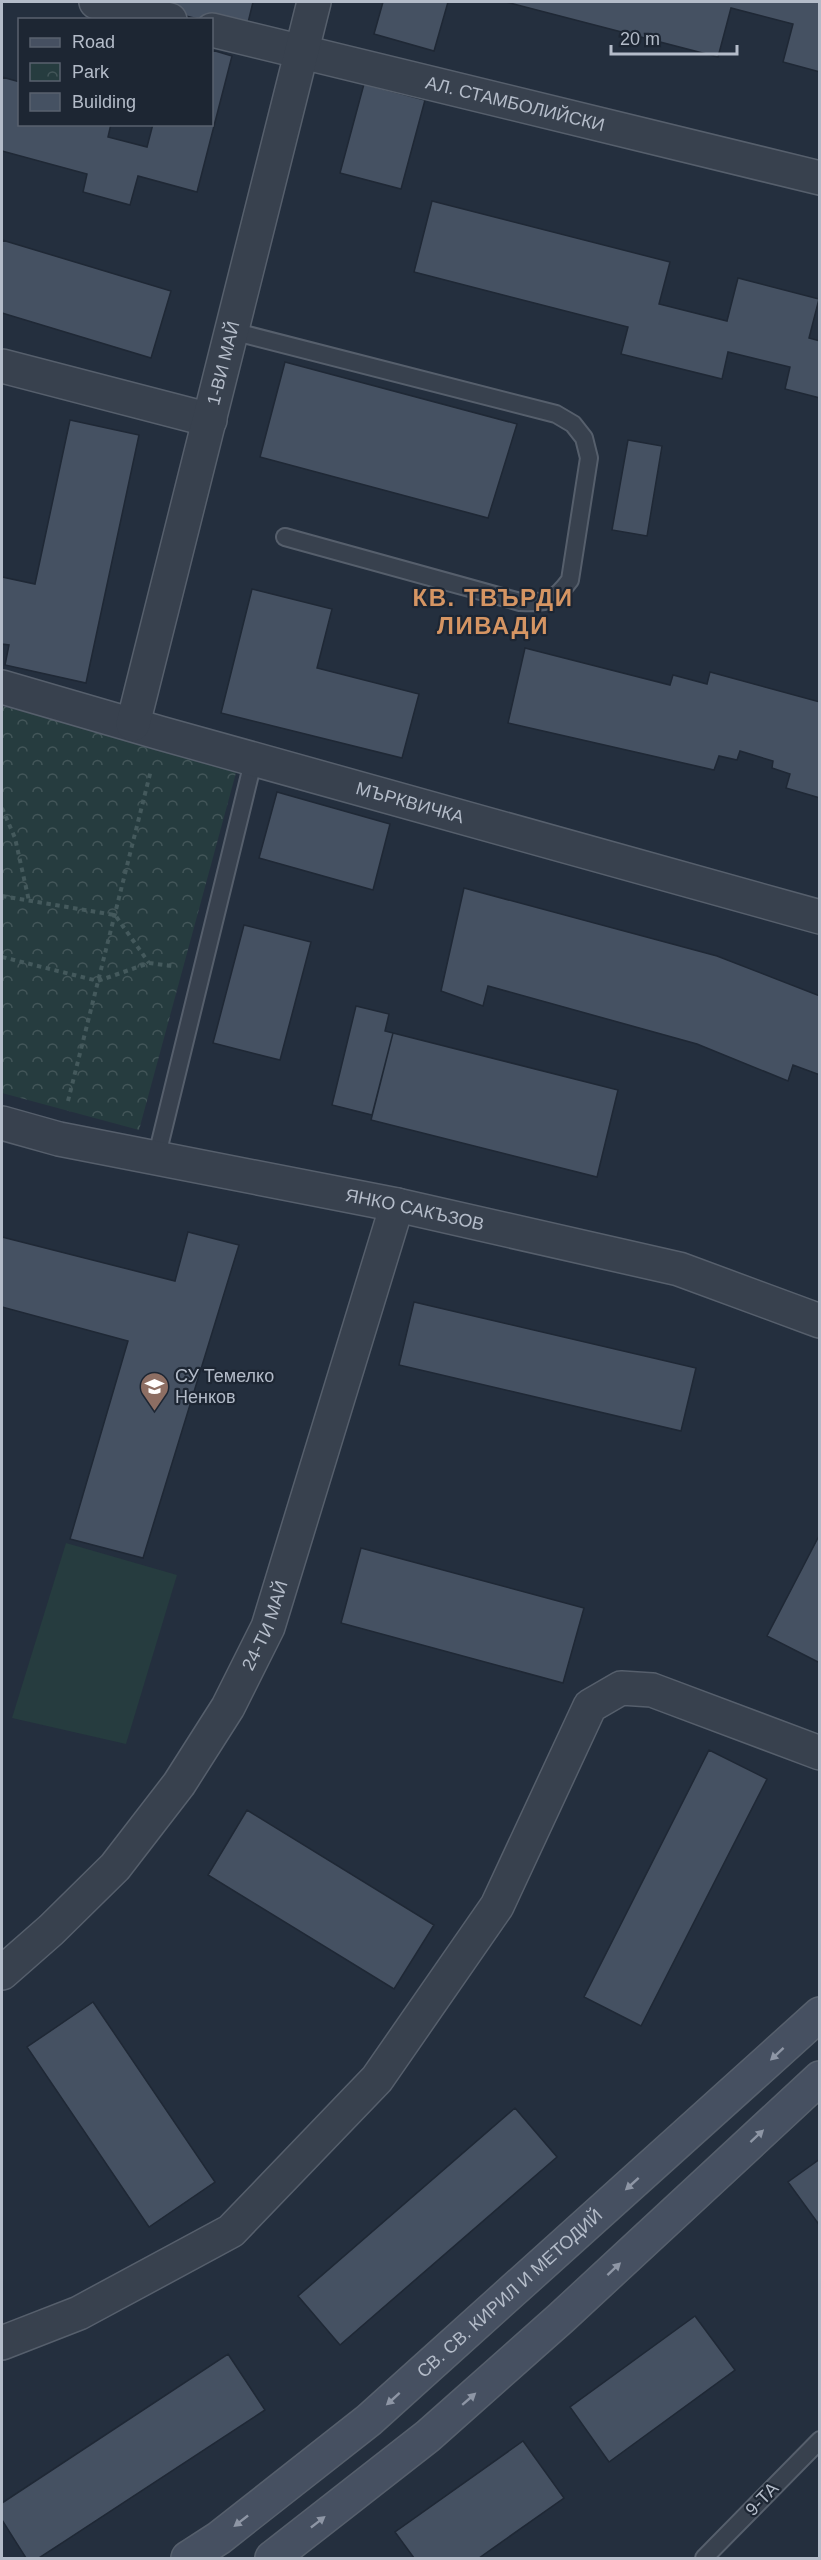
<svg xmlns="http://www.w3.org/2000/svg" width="821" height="2560" font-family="Arial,sans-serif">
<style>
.park{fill:url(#park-crowns)}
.garden{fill:#263c3f}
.building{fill:#455162;stroke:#1f2835;stroke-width:1.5}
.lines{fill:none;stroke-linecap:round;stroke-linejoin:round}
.service-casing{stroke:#565f6c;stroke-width:20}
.minor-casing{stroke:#565f6c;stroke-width:36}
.secondary-casing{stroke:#565f6c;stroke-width:36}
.path{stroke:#44595c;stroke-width:4;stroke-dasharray:4.5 4.5;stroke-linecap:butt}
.service{stroke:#38414e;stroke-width:16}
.minor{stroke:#38414e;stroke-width:33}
.secondary{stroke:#465061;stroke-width:33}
.oneway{fill:#8e96a5}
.labels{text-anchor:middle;stroke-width:4.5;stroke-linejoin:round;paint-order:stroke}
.street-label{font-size:18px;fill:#b4bcc9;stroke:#1d2633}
.poi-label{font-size:18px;fill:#b4bcc9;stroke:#1d2633;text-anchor:start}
.district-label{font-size:24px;font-weight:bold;letter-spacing:1.5px;fill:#d59563;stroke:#1d2633}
</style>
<defs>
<pattern id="park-crowns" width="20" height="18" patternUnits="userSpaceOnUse" patternTransform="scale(1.5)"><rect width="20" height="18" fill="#263c3f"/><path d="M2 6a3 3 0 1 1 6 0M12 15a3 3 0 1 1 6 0" fill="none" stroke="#435659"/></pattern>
</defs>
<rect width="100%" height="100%" fill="#242f3e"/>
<!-- park -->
<path class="park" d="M2 706 237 769 139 1130 2 1093Z"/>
<!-- garden -->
<path class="garden" d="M66 1543 177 1575 126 1744 12 1718Z"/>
<!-- building -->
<path class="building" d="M173 2H253L246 31 170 12Z
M383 2H448L434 51 374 34Z
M506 2H820V72L783 62 793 24 731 8 718 57Z
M212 50 232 56 197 192 138 176 130 205 83 192 87 174 2 151V77L20 82V124H111L108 137 147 147 153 124H212Z
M364 84 425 100 401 189 340 173Z
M432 201 670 262 659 304 727 321 738 278 819 299 809 338 820 341V398L785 389 790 367 728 352 722 379 621 354 628 327 414 272Z
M2 240 171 291 151 358 2 313Z
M285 362 517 424 488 518 260 457Z
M70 420 139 435 86 683 5 665 9 645 2 644V577L35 584Z
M628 440 662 446 647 536 612 530Z
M252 589 332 609 317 668 419 694 402 758 221 713Z
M525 648 670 685 673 675 707 684 710 672 820 702V798L786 788 790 774 772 768 773 761 740 751 737 760 719 756 714 770 508 723Z
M277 792 390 824 373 890 259 858Z
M464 888 717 956 820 996V1075L793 1065 788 1081 697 1044 488 986 483 1006 441 991Z
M244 925 311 942 280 1060 213 1043Z
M356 1006 389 1014 385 1031 393 1033 372 1115 332 1105Z
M393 1033 618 1090 597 1177 371 1120Z
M188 1232 239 1245 143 1558 70 1539 128 1341 2 1307V1237L175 1281Z
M414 1302 696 1368 681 1431 399 1365Z
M820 1534V1663L767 1636Z
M361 1548 584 1608 563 1683 341 1623Z
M709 1750 767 1779 641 2026 584 1997Z
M247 1810 434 1925 394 1989 208 1875Z
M93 2002 215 2182 149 2227 27 2047Z
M515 2108 557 2157 340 2345 298 2296Z
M820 2159V2226L788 2182Z
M695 2316 735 2370 609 2462 570 2407Z
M228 2354 265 2410 39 2558H26L2 2520V2503Z
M523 2441 564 2498 479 2558H414L395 2532Z"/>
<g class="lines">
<defs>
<path id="service" d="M232 331 556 414 573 424 584 438 589 458 570 580C554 602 546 603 520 602L285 537
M156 1159 254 758
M704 2558 820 2440"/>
<g id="minor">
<path d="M96 2 170 20"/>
<path id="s1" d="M212 30 820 178"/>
<path d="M2 366 210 420"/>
<path id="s2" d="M2 687 160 733 820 917"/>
<path id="s3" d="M133 724 314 2"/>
<path id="s4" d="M2 1123 59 1139 397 1205 679 1269 820 1321"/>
<path id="s5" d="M2 1973 51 1930 115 1867 179 1784 228 1707 268 1627 397 1205"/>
<path d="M2 2343 79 2313 231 2231 377 2079 497 1906 590 1706 621 1688 652 1690 820 1753"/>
</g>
<g id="secondary">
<path id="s6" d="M188 2558 219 2538 369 2420 820 2014"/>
<path d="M272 2558 428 2436 561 2318 820 2078"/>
</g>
</defs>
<!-- service casing -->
<use href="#service" class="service-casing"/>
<!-- minor casing -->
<use href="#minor" class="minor-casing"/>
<!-- secondary casing -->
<use href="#secondary" class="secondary-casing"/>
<!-- path -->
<path class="path" d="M2 808 15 838 29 901
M2 896 115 915 149 963
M2 957 98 981 149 963 172 966
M68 1101 151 770"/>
<!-- service -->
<use href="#service" class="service"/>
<!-- minor -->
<use href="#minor" class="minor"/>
<!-- secondary -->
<use href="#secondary" class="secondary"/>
</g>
<!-- one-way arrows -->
<defs><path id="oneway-solid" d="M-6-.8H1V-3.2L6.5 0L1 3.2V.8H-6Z" transform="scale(1.5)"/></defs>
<g class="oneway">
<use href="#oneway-solid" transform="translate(777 2054) rotate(137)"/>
<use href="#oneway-solid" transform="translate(757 2136) rotate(-43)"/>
<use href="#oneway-solid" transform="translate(632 2184) rotate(138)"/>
<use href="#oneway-solid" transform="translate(614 2269) rotate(-43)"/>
<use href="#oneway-solid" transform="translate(393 2399) rotate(138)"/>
<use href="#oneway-solid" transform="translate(469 2399) rotate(-41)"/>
<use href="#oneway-solid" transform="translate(241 2521) rotate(142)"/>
<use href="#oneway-solid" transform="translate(318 2522) rotate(-38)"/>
</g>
<!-- icons -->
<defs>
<symbol id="school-pin" viewBox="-11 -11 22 30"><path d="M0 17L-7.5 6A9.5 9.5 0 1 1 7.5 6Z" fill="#8d6e63" stroke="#1d2633"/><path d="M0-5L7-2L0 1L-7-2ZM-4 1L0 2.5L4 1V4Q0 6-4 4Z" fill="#fff"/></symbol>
</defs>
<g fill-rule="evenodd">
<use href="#school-pin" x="138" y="1370" width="33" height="45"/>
</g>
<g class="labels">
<!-- street labels -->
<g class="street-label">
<text dy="6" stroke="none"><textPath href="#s1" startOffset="312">АЛ. СТАМБОЛИЙСКИ</textPath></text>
<text dy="6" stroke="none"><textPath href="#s3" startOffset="372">1-ВИ МАЙ</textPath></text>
<text dy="6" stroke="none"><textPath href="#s2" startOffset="424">МЪРКВИЧКА</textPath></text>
<text dy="6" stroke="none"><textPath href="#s4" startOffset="422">ЯНКО САКЪЗОВ</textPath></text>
<text dy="6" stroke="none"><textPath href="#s5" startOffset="441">24-ТИ МАЙ</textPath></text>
<text dy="6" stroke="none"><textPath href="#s6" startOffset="417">СВ. СВ. КИРИЛ И МЕТОДИЙ</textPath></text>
<text transform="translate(762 2499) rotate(-46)" y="6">9-ТА</text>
</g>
<!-- poi labels -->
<g class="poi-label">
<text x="175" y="1382">СУ Темелко<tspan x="175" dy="21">Ненков</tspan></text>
</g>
<!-- district labels -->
<g class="district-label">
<text x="493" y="606">КВ. ТВЪРДИ<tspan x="493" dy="28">ЛИВАДИ</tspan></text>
</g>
</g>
<!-- border -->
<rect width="821" height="2560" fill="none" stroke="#b4bcc9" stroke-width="6"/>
<!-- legend -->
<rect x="18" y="18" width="195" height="108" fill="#1d2633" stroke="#59626f" stroke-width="1.5"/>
<rect x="30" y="38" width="30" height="9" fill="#465061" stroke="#59626f" stroke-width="1.5"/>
<text x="72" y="48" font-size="18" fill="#b4bcc9">Road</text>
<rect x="30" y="63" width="30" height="18" fill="url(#park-crowns)" stroke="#59626f" stroke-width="1.5"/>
<text x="72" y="78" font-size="18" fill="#b4bcc9">Park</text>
<rect x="30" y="93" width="30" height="18" fill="#455162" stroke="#59626f" stroke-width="1.5"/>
<text x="72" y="108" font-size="18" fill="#b4bcc9">Building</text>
<!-- scale -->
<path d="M611 45v9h126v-9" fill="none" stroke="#b4bcc9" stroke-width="3"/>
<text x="620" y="45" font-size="18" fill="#b4bcc9" stroke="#1d2633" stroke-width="4.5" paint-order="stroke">20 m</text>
</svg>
